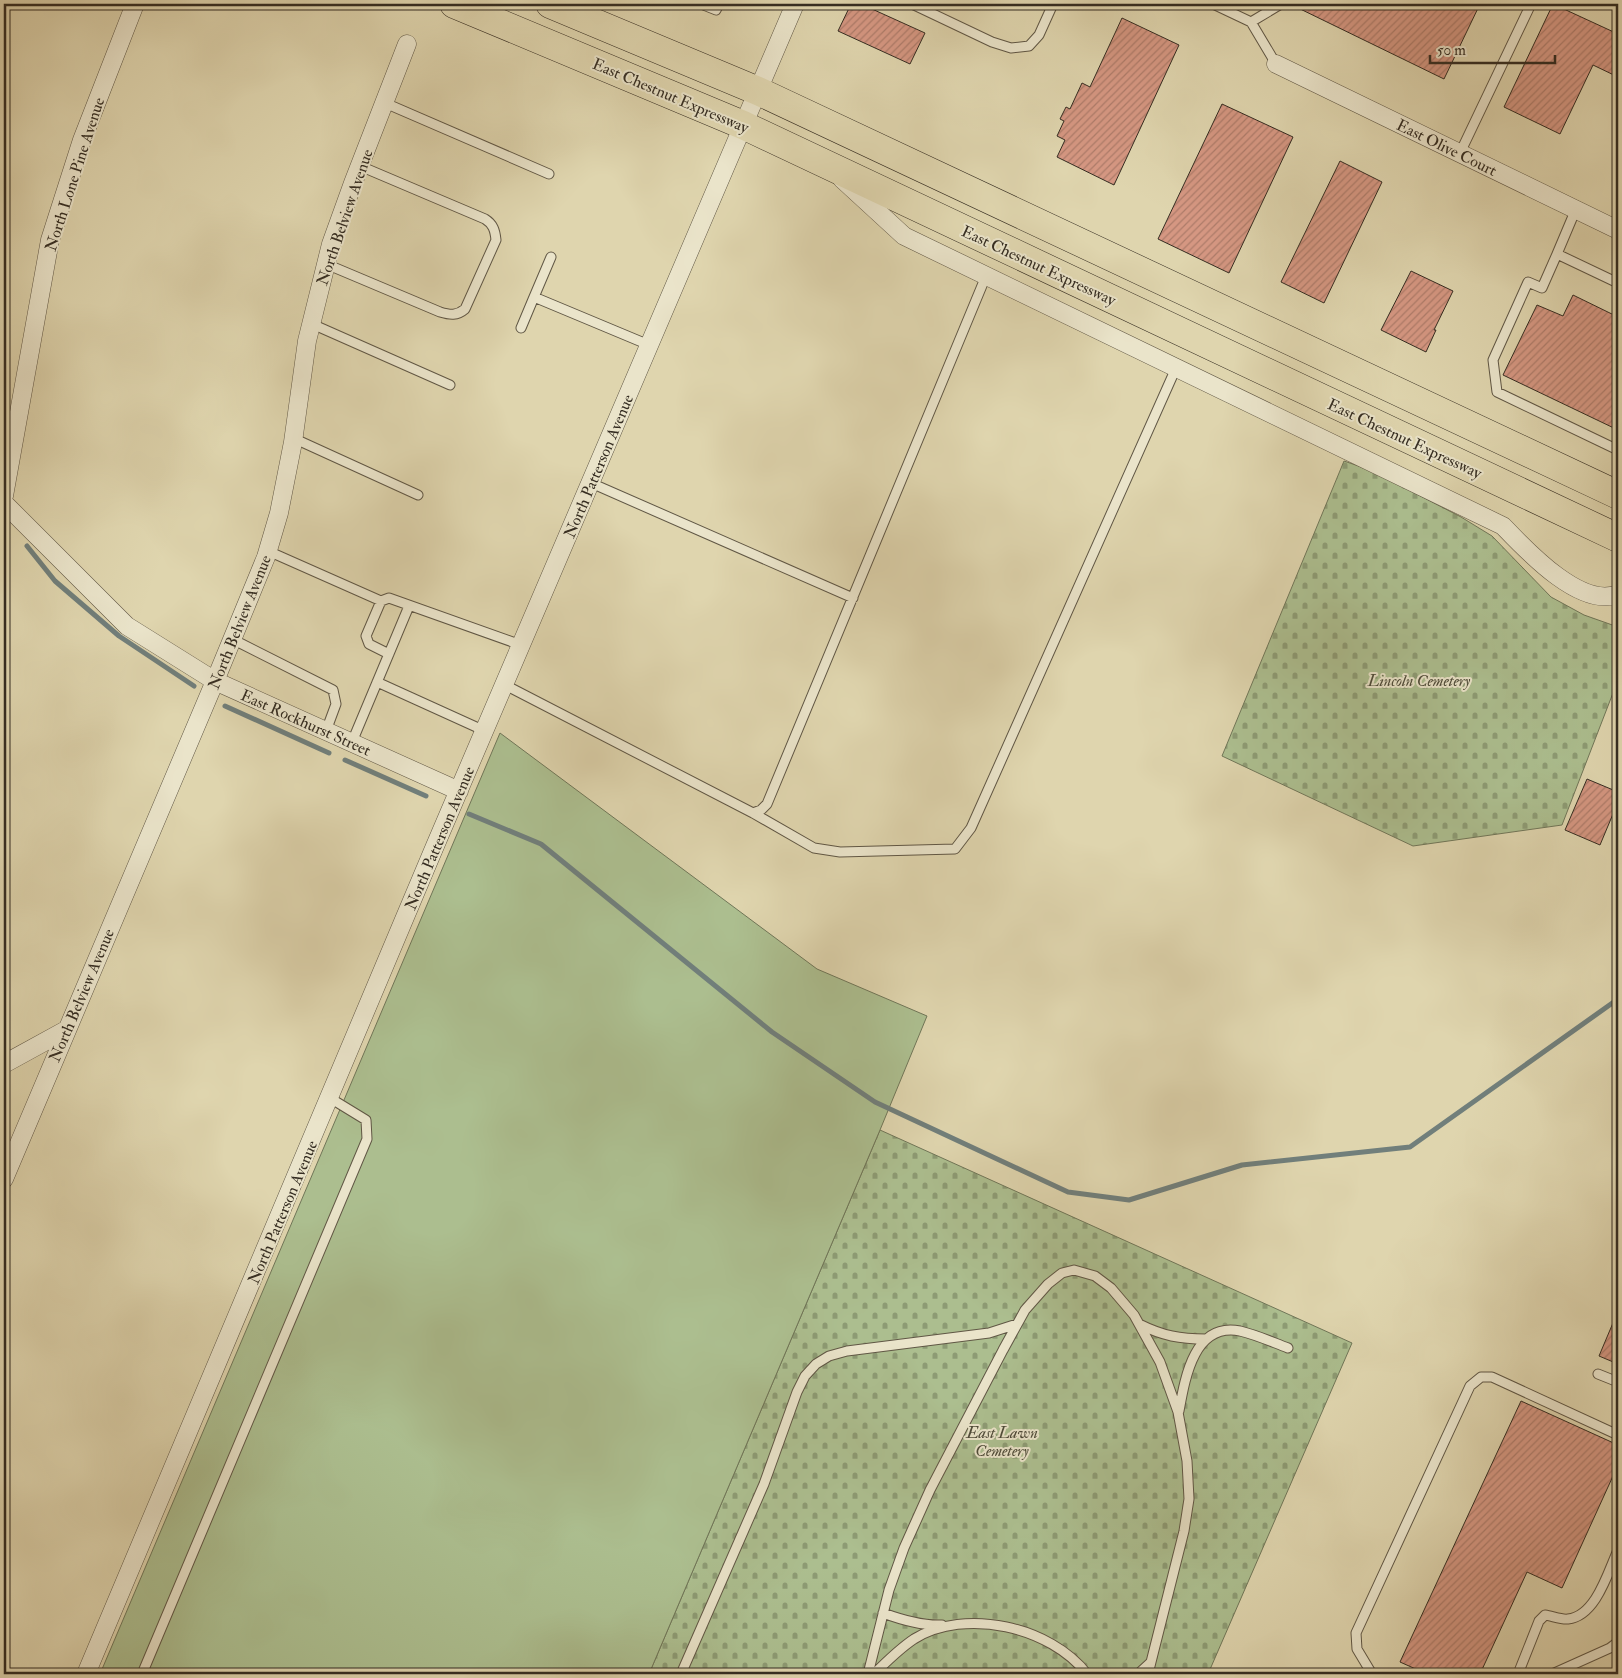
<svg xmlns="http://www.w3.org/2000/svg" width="1622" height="1678" font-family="'IM FELL Double Pica',serif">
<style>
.cemetery{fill:url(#cemetery-stones);stroke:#707658}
.garden{fill:#acbe8f;stroke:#707658}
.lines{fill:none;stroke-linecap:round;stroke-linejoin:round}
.stream{stroke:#717f7b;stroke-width:5}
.building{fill:url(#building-hatch);stroke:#352d22}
.service-casing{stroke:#605745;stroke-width:11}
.minor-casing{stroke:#605745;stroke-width:19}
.primary-casing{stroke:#352d22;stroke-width:29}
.service{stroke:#eae4ca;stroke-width:9}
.minor{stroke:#eae4ca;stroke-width:18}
.primary{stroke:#dfd5ae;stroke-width:28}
.labels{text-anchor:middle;stroke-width:4;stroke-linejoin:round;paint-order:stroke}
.street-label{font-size:16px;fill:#352d22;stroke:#eae4ca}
.park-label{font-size:16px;font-style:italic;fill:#4d4a38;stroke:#eae4ca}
</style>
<defs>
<pattern id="cemetery-stones" width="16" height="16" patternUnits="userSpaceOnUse" patternTransform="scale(1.25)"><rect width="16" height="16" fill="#acbe8f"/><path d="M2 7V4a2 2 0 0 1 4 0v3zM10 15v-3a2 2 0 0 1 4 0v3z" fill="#8d9b74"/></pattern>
<pattern id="building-hatch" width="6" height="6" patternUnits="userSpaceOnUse" patternTransform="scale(1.25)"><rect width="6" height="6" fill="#d59782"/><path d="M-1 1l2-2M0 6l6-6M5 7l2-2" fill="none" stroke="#ae7c6a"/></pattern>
</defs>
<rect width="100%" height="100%" fill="#dfd5ae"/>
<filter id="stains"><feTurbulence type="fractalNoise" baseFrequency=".004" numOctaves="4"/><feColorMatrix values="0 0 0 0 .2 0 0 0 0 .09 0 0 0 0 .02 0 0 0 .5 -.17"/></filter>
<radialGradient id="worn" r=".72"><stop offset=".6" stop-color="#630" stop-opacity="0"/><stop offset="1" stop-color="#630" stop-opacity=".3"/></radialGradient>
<!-- cemetery -->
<path class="cemetery" d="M1344 461 1370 470 1461 517 1492 536 1551 597 1584 615 1618 627V680L1562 825 1413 846 1222 756Z
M880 1130 1352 1343 1208 1674H649Z"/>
<!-- garden -->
<path class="garden" d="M500 733 817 969 927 1016 880 1130 649 1674H100Z"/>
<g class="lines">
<!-- stream -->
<path class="stream" d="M27 546 55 581 119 636 194 686
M225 706 329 753
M345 760 426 796
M469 814 541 844 772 1032 875 1102 1068 1192 1129 1200 1242 1165 1410 1147 1618 999"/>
</g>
<!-- building -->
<path class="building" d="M851 4H861L925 33 910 64 838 31Z
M1290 4H1480L1444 79Z
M1553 4 1618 34V77L1593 65 1560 134 1504 107Z
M1122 18 1179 45 1114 185 1057 157 1065 140 1057 136 1064 121 1060 119 1066 107 1070 109 1082 83 1090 87Z
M1222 104 1293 137 1229 273 1158 239Z
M1340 161 1382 182 1324 303 1281 282Z
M1411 271 1453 291 1434 330H1436L1426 352 1381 330Z
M1573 295 1618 317V430L1503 375 1537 305 1563 316Z
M1587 779 1618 792V802L1600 845 1565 830Z
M1618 1311V1364L1599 1356Z
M1521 1401 1618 1445V1465L1562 1588 1527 1572 1480 1674H1427L1400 1662Z"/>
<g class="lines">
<defs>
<path id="service" d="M701 4 716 10 719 4
M912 4 992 42 1011 48 1029 46 1039 35 1053 4
M1213 4 1251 22 1276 64
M1251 22 1281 4
M385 103 549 174
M1460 153 1531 4
M1576 209 1557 254 1618 283
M1557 254 1542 288 1528 282 1493 360 1497 392 1618 450
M326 264 440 312C450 315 457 316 465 309L496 240C495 230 493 224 485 219L360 166
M534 297 551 257
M312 324 450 385
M521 328 534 297 649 345
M293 438 418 495
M591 483 853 598
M268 551 381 601 389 598 521 645
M381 601 366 636 369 644 389 654
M232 639 333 690 336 704 326 731
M377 682 485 731
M505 685 753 813 761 810 767 804 986 276
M352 742 409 606
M753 813 814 848 840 852 955 849 971 828 1176 368
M1139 1324C1163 1336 1180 1339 1206 1339
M1598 1374 1618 1382
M1179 1411C1185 1378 1194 1322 1240 1331 1257 1335 1272 1342 1288 1348
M883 1613C902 1620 922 1626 942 1625
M142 1674 367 1139 366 1120 330 1098
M681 1674 764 1484 797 1392 805 1376 816 1364 829 1356 847 1351 989 1333 1017 1324
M868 1674 889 1590 904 1548 930 1490 1003 1350 1025 1310 1048 1284 1062 1273 1074 1270 1095 1276 1111 1288 1134 1315 1160 1362 1178 1412 1187 1461 1189 1499 1184 1531 1148 1674
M874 1674C886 1662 899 1649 914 1639 965 1607 1051 1627 1087 1674
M1138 1674 1150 1663
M1372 1674 1357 1649 1356 1633 1470 1386 1481 1377H1492L1618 1435
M1518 1674 1539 1621 1545 1615C1552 1616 1562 1620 1568 1619 1596 1616 1608 1572 1618 1550
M1552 1674 1610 1648 1618 1642"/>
<path id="minor" d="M1276 64 1618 230
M842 179 904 236 1503 526C1527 551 1581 609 1618 594
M4 496 50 240 82 140 135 4
M4 503 127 626 215 681 459 791
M4 1064 66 1030
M4 1179 215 681 266 557 279 513 293 442 307 341 331 244 353 183 407 44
M86 1674 435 846 795 4"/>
<path id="primary" d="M454 4 743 125 1618 538
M550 4 758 91 1618 495"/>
</defs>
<!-- service casing -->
<use href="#service" class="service-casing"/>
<!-- minor casing -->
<use href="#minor" class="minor-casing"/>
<!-- primary casing -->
<use href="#primary" class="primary-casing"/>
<!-- service -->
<use href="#service" class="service"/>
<!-- minor -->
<use href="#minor" class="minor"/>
<!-- primary -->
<use href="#primary" class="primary"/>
</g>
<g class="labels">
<!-- street labels -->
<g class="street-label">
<text transform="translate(671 95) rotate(23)" y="6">East Chestnut Expressway</text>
<text transform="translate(1447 147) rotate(26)" y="6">East Olive Court</text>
<text transform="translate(74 174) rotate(-72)" y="6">North Lone Pine Avenue</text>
<text transform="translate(344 217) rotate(-71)" y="6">North Belview Avenue</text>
<text transform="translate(1039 265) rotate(25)" y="6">East Chestnut Expressway</text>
<text transform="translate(1405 438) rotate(25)" y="6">East Chestnut Expressway</text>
<text transform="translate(598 466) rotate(-67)" y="6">North Patterson Avenue</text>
<text transform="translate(239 622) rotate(-68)" y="6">North Belview Avenue</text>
<text transform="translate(306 722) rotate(24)" y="6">East Rockhurst Street</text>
<text transform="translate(439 838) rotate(-67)" y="6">North Patterson Avenue</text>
<text transform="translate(81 995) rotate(-67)" y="6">North Belview Avenue</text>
<text transform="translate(282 1212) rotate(-67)" y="6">North Patterson Avenue</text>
</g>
<!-- park labels -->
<g class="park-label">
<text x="1419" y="686">Lincoln Cemetery</text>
<text x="1002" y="1438">East Lawn<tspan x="1002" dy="18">Cemetery</tspan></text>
</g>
</g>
<!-- margin -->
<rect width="1622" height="1678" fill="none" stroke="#dfd5ae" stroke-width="20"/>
<rect x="5" y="5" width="1612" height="1668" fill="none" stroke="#352d22" stroke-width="2.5"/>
<rect x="10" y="10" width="1602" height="1658" fill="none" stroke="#352d22"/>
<!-- scale -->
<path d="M1430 55v8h125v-8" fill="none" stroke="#352d22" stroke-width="2.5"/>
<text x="1437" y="55" font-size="15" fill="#352d22" stroke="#eae4ca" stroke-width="4" paint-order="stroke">50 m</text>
<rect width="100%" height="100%" filter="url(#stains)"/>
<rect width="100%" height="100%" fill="url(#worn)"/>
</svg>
